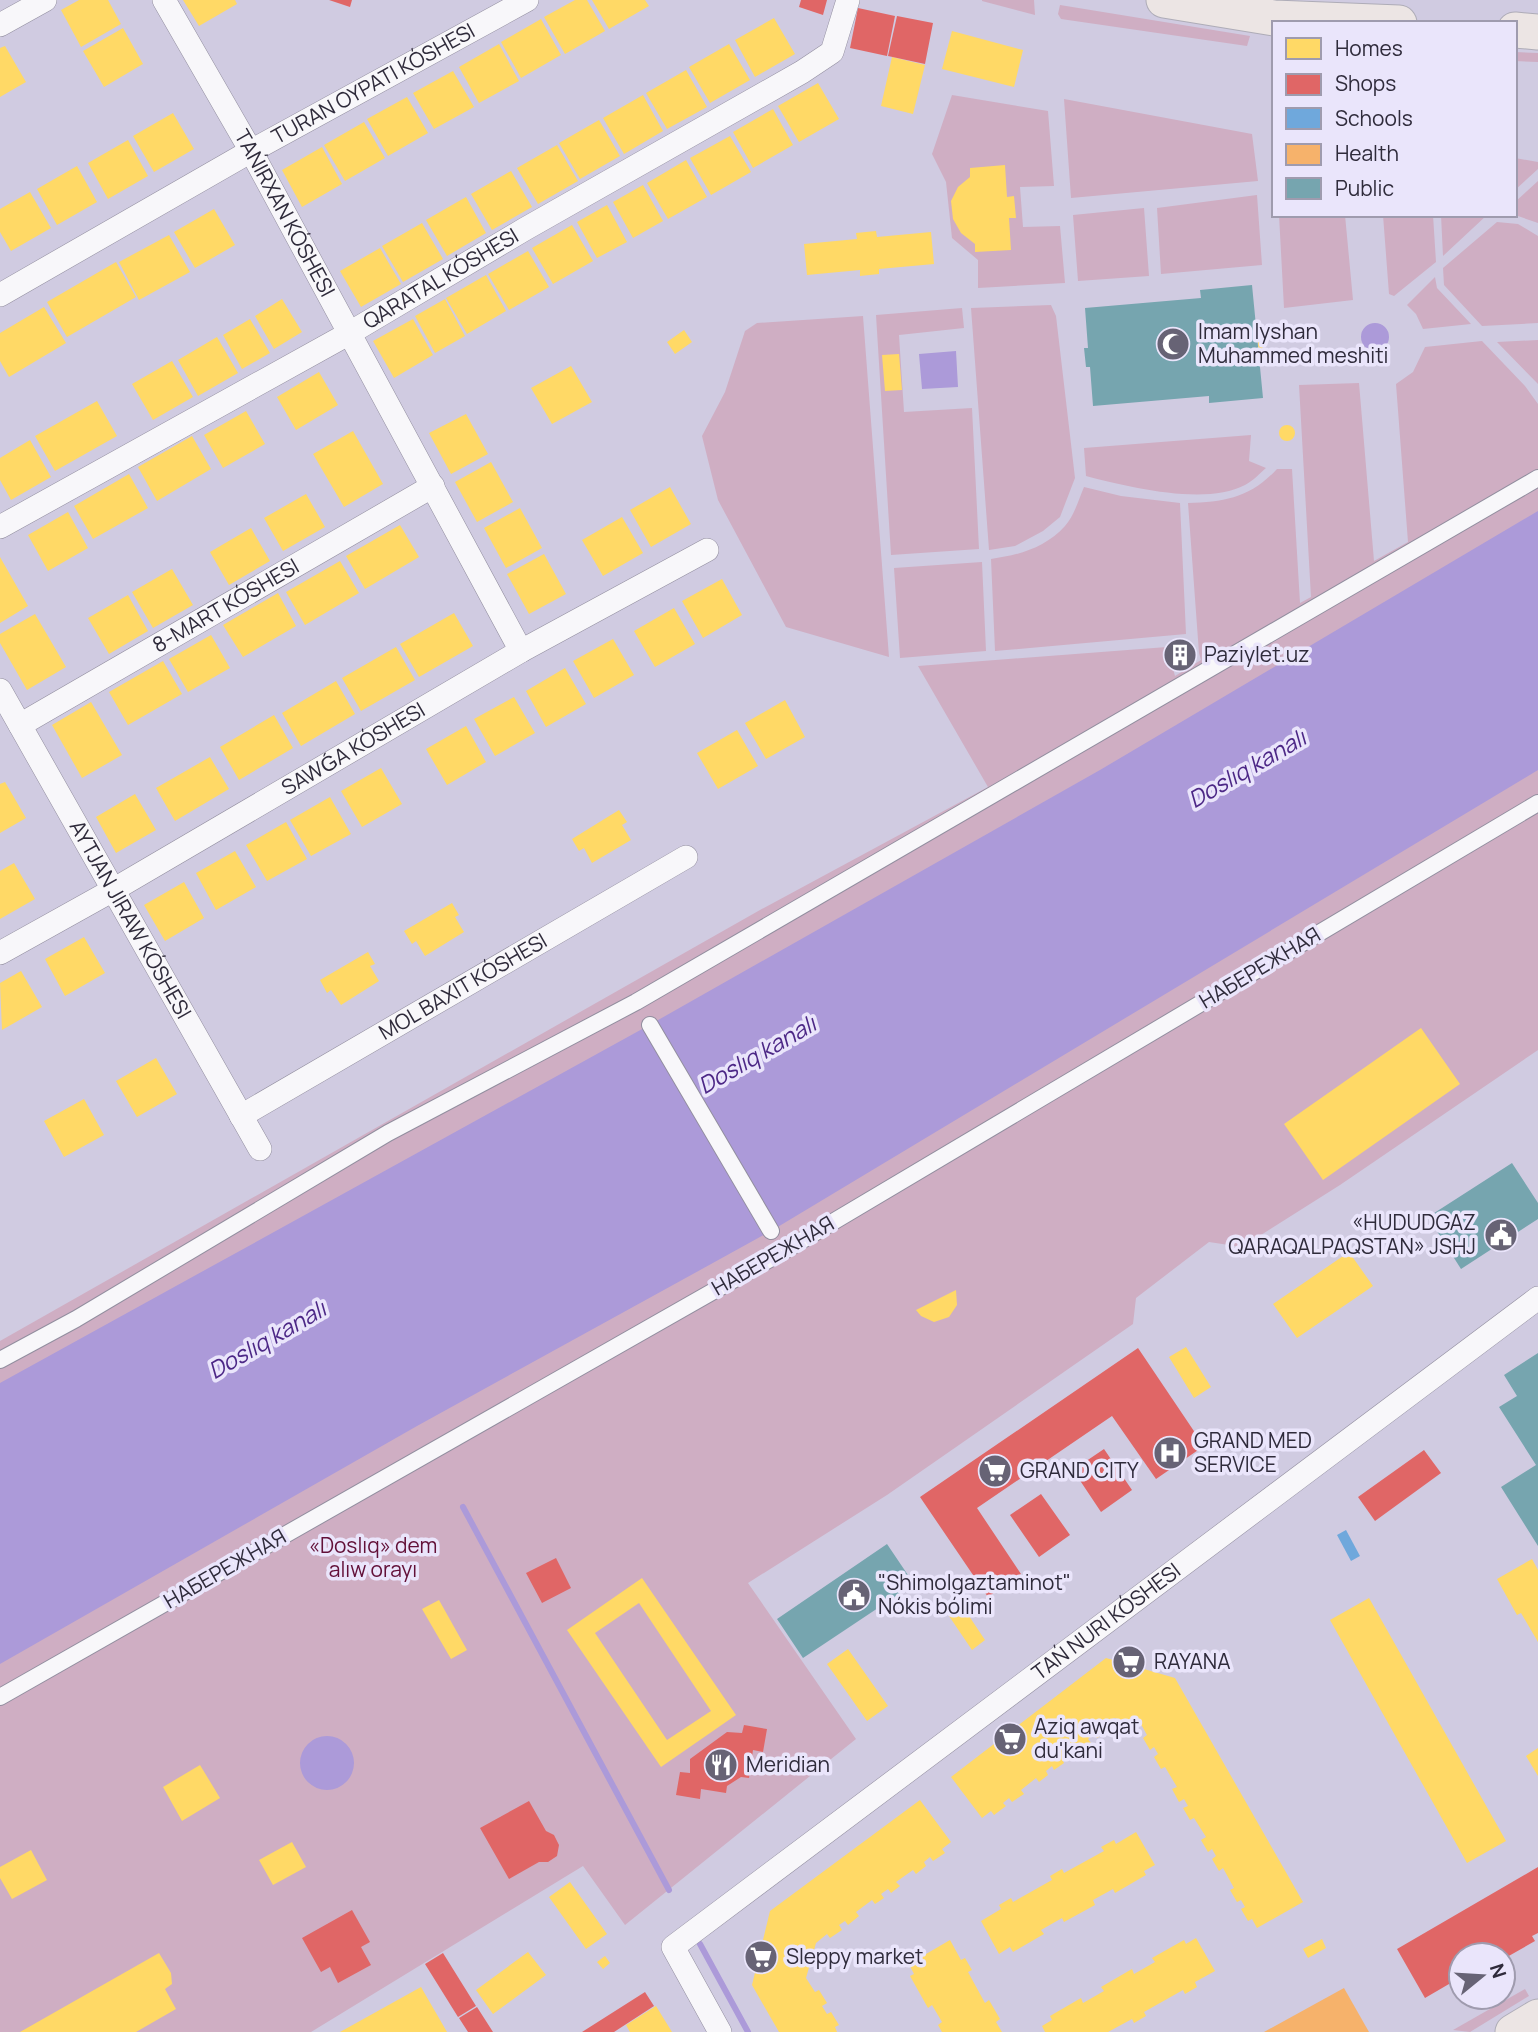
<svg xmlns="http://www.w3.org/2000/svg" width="1538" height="2032" font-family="Manrope,sans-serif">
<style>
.green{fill:#cfaec3}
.water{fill:#ac9ad9}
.homes{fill:#ffd966;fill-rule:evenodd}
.shops{fill:#e06666}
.schools{fill:#6fa8dc}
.health{fill:#f6b26b}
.public{fill:#76a5af}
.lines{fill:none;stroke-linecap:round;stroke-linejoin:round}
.stream{stroke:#ac9ad9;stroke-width:6}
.pedestrian-casing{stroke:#928e9f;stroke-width:18}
.minor-casing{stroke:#928e9f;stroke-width:24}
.primary-casing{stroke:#aeacb7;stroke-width:37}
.pedestrian{stroke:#f8f7fa;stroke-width:16}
.minor{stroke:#f8f7fa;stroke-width:23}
.primary{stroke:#ece5e4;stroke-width:35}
.labels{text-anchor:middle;stroke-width:7;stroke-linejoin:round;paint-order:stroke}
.street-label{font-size:21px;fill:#2f2b3b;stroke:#eae5fb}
.poi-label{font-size:21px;fill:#2f2b3b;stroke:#eae5fb;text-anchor:start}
.park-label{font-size:21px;fill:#621038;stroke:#eae5fb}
.water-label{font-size:23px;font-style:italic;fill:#4c2786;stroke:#eae5fb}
</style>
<rect width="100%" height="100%" fill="#d0cbe1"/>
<!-- green -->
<path class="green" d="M982 0H1034L1035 15 982 1Z
M1060 5 1250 36 1247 46 1061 19 1058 14Z
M1515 52 1538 53V62L1515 61Z
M952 95 1048 111 1054 186 1020 187 1023 227 1060 226 1065 283 978 288V260L952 238 946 182 932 154Z
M1064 99 1252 134 1258 181 1071 198Z
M1515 158 1538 162V169L1515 190Z
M1538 181V223L1515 215V202Z
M1257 195 1262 265 1161 274 1157 208Z
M1144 208 1149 276 1078 281 1073 215Z
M1279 215H1345L1353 300 1284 308Z
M1383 215H1433L1436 262 1394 296 1389 294Z
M1441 215H1487L1443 256Z
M1497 222 1518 224 1538 236V323L1482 326 1444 285 1443 268Z
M1435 277 1437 288 1471 324 1423 329 1416 314 1407 305Z
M1051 305 1056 316 1075 478 1060 517 1043 531 1015 546 989 550 971 308Z
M962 308 964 328 899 335 904 412 972 408 979 549 891 555 876 315Z
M863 316 889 657 786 627 718 500 702 436 725 392 745 331 757 323Z
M1538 340V384L1497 342Z
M1482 341 1525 386 1538 404V1050L1340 1185 1242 1247 1209 1242 1136 1298 1133 1324 887 1495 748 1583 856 1739 625 1925 583 1866 311 2032H0V1341L760 910 988 787 918 666 1167 647 1175 676 1201 660 1199 653 1188 503C1225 502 1250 498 1277 469H1292L1300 603 1311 597 1299 385 1359 383 1374 561 1408 542 1396 384 1413 372 1425 347Z
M1251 435 1249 461 1266 468C1260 473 1253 481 1245 485 1206 506 1128 487 1086 476L1084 448Z
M1084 487 1121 496 1180 503 1186 634 995 651 991 559C1019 555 1045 548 1065 526 1074 516 1079 499 1084 487Z
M982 562 986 651 900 658 894 568Z
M1525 1989 1529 1996 1470 2032 1453 2030Z"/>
<!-- water -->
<path class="water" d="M1361 337a14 14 0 1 1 28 0a14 14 0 1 1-28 0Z
M956 351 958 387 922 389 919 354Z
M1538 511V770L771 1231 417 1426 0 1664V1383L644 1028 1100 770Z
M300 1763a27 27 0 1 1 54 0a27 27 0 1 1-54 0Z"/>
<!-- homes -->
<path class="homes" d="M79 0H108L121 24 81 47 61 10Z
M183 0H235L237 4 199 26Z
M575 0H587L605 31 565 54 544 17Z
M592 0H645L649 6 609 29Z
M774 18 795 54 755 77 735 40Z
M541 19 561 55 521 78 501 42Z
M123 28 143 64 104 87 83 51Z
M952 31 1023 50 1014 87 942 69Z
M499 44 519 81 479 103 459 67Z
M729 44 750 80 710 103 689 67Z
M5 46 26 82 0 97V48Z
M892 57 925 65 913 114 881 106Z
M686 70 707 107 667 129 646 93Z
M453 71 474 107 434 129 413 93Z
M818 83 839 119 799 142 778 106Z
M643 95 663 131 624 154 603 118Z
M407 97 428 133 388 156 367 119Z
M773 109 793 145 753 168 733 132Z
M173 113 194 149 154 172 133 136Z
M599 120 620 156 580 179 559 143Z
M364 122 385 158 345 181 324 145Z
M730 136 751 172 711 195 690 158Z
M128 140 148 176 108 199 88 163Z
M557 145 578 181 538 204 517 168Z
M322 147 342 184 302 207 282 170Z
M686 160 707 197 668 219 647 183Z
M1005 165 1007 197 1014 196 1016 218H1009L1011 250 975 252V244L961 233 953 219 951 201 958 187 970 177V168Z
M77 166 97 202 57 225 37 189Z
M511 171 532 207 492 230 471 194Z
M643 185 663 221 633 238 613 202Z
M30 192 51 228 11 251 0 232V209Z
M466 197 486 233 447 256 426 220Z
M607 205 627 242 597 258 577 222Z
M214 209 235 245 195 268 174 232Z
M422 223 443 259 403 282 382 246Z
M572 225 593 261 553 284 532 248Z
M876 231 877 237 931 232 934 264 879 269V274L860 276V270L807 275 804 244 857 239 856 233Z
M169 235 190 272 139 300 119 262Z
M380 248 401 284 361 307 340 271Z
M528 251 549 287 509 310 488 274Z
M116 262 136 297 67 337 47 302Z
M486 275 506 311 467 334 446 298Z
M282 299 302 332 274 349 255 316Z
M445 299 465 336 435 353 415 316Z
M44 307 66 343 9 377 0 361V333Z
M250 319 270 353 242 369 223 335Z
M413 319 433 355 394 378 373 341Z
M684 330 692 342 675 354 667 342Z
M1262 331 1263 354H1259L1257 332Z
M217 337 238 373 198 396 178 360Z
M899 354 902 390 885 391 882 355Z
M172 361 193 397 153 420 132 384Z
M571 366 592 402 552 424 531 388Z
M319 372 338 405 296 430 277 397Z
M97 401 117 436 55 471 35 436Z
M246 411 265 444 223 468 204 435Z
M466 414 488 454 451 474 429 433Z
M1279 433a8 8 0 1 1 16 0a8 8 0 1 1-16 0Z
M353 431 383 484 344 507 313 454Z
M192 436 211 469 157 501 138 467Z
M30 440 51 477 11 500 0 480V458Z
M491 462 513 502 477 522 455 482Z
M129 474 148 508 93 539 74 506Z
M670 487 691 524 651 547 630 510Z
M306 494 325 527 283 551 264 518Z
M520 508 542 548 506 568 484 528Z
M68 512 88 548 48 571 28 535Z
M622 517 643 553 603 576 582 540Z
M400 525 419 557 365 589 346 556Z
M251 528 270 561 229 585 210 552Z
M544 554 566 594 529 614 507 574Z
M0 557 28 606 0 623Z
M340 561 359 593 305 625 286 592Z
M172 569 193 605 153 628 132 592Z
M722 579 742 615 703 638 682 601Z
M278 593 296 626 243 657 223 625Z
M128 595 148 631 109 654 88 618Z
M674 608 695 644 655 667 634 631Z
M454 613 473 646 419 677 400 644Z
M35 614 66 667 27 690 0 643V634Z
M211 635 230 668 188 692 169 659Z
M613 639 634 675 594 698 573 661Z
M396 647 415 680 361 711 342 678Z
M163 661 182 694 128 725 109 692Z
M565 668 586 704 546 727 526 691Z
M336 681 355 714 301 746 282 713Z
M514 697 535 733 495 756 474 719Z
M785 700 805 737 766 759 745 723Z
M91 702 122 755 82 778 52 725Z
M274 715 293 748 239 780 220 747Z
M466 726 486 762 447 785 426 749Z
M737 730 758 766 718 789 697 753Z
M210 757 229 789 175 821 156 788Z
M381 768 402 804 362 827 341 791Z
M5 782 26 818 0 833V784Z
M135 794 156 830 116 853 96 817Z
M330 797 351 834 311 856 290 820Z
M619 810 627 822 622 825 631 840 592 863 584 848 579 851 572 839Z
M286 822 307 859 267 881 246 845Z
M235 851 256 887 216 910 196 873Z
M14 863 35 899 0 919V871Z
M184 882 204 918 165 941 144 905Z
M452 903 459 915 455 917 464 932 425 956 416 941 412 944 404 931Z
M84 937 105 973 65 996 45 959Z
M368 952 375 964 370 966 379 981 341 1005 331 990 327 993 320 980Z
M21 971 42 1007 2 1030 0 983Z
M1421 1028 1460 1084 1323 1180 1284 1124Z
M156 1058 177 1094 137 1117 116 1081Z
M84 1099 104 1135 64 1157 44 1121Z
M1349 1252 1373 1286 1297 1338 1273 1304Z
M956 1290 957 1305 949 1317 934 1322 921 1316 916 1310Z
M1186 1347 1211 1387 1194 1398 1169 1357Z
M1532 1559 1538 1570V1642L1521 1613 1517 1615 1497 1579Z
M642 1578 736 1715 661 1767 567 1630ZM639 1603 711 1711 667 1740 595 1633Z
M1369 1598 1506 1841 1467 1863 1330 1620Z
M439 1600 467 1650 451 1659 422 1609Z
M963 1607 985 1640 972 1650 949 1616Z
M848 1649 888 1706 867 1721 827 1664Z
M1106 1658 1175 1678 1303 1902 1257 1928 1252 1919 1248 1921 1241 1909 1245 1907 1241 1900 1237 1902 1230 1890 1234 1888 1223 1868 1219 1871 1212 1859 1216 1856 1212 1849 1208 1852 1201 1840 1206 1837 1194 1818 1190 1820 1183 1808 1188 1806 1184 1799 1179 1802 1172 1789 1177 1787 1165 1767 1161 1769 1154 1757 1158 1754 1154 1747 1150 1750 1143 1738 1147 1735 1142 1726 1114 1718 1105 1726 1109 1730 1097 1738 1094 1734 1088 1739 1091 1743 1079 1752 1077 1748 1062 1759 1064 1763 1054 1770 1052 1766 1046 1771 1048 1775 1039 1782 1036 1778 1021 1790 1024 1794 1012 1802 1009 1798 1003 1803 1006 1806 994 1815 991 1811 982 1818 951 1777Z
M1538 1748V1776L1526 1756Z
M200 1765 220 1798 182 1821 163 1787Z
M920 1800 951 1842 942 1849 945 1853 933 1861 930 1857 924 1862 926 1866 916 1874 913 1870 896 1882 900 1886 891 1893 888 1889 881 1894 884 1898 875 1904 872 1900 856 1912 859 1916 848 1925 845 1921 839 1925 842 1930 830 1938 827 1934 816 1943 806 1978 815 1992 819 1990 827 2003 822 2006 827 2014 831 2012 839 2025 835 2027 837 2032H779L752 1985 770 1911Z
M1136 1832 1155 1865 1144 1871 1146 1875 1115 1893 1113 1889 1093 1900 1095 1905 1064 1922 1062 1918 1041 1930 1044 1934 1013 1952 1010 1947 999 1954 981 1921 1001 1909 999 1905 1011 1898 1013 1902 1052 1880 1050 1876 1062 1869 1064 1873 1104 1851 1101 1847 1114 1840 1116 1844Z
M292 1842 306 1867 273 1885 259 1860Z
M31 1850 47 1880 12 1899 0 1878V1867Z
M570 1882 607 1934 586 1949 549 1897Z
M1196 1938 1215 1971 1195 1982 1197 1987 1185 1994 1183 1990 1144 2012 1146 2016 1134 2023 1132 2019 1108 2032H1045L1042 2026 1052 2020 1050 2016 1081 1998 1083 2003 1104 1991 1101 1987 1132 1969 1134 1974 1155 1962 1152 1958 1184 1940 1186 1944Z
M1322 1939 1326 1948 1308 1958 1303 1949Z
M950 1940 961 1960 965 1958 972 1970 968 1972 985 2003 989 2000 1000 2019 996 2022 1002 2032H942L938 2025 942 2022 932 2005 928 2008 910 1976 914 1974 909 1964Z
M528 1952 546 1975 493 2014 476 1990Z
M159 1953 171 1973 172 1984 165 1989 176 2009 136 2032H20Z
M605 1956 610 1963 603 1969 597 1962Z
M421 1987 447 2032H340Z
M656 2006 672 2032H630L626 2025Z"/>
<!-- shops -->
<path class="shops" d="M329 0H352L350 7Z
M801 0H827L823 15 799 7Z
M858 8 895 16 887 56 850 48Z
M897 16 933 23 925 64 888 56Z
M1170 654a10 10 0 1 1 20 0a10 10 0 1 1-20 0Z
M1138 1348 1204 1446 1156 1479 1112 1416 977 1508 1021 1574 988 1597 920 1497Z
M1104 1449 1132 1490 1101 1512 1073 1470Z
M1424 1450 1441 1473 1375 1521 1358 1497Z
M1041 1494 1070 1535 1039 1557 1010 1515Z
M556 1558 571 1588 542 1603 526 1573Z
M744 1725 767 1729 763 1752 753 1750 749 1778 741 1777 727 1786 726 1793 701 1789 700 1799 676 1795 680 1772 690 1773V1759L727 1732 742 1733Z
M529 1801 546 1831 554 1835 559 1845 557 1856 548 1862H539L509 1879 480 1828Z
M1538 1867V1933L1532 1936 1535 1941 1507 1957 1505 1952 1499 1955H1461V1977L1425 1998 1397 1949Z
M352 1910 370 1942 361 1947 371 1965 338 1983 330 1967 321 1972 302 1938Z
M443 1953 476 2006 458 2017 425 1964Z
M645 1992 654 2006 614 2032H582Z
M477 2007 493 2032H468L459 2018Z"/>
<!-- schools -->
<path class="schools" d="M1346 1530 1360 1556 1351 1561 1337 1535Z"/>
<!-- health -->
<path class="health" d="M1344 1988 1369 2032H1264Z"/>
<!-- public -->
<path class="public" d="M1252 285 1263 398 1209 403V396L1093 406 1090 367H1086L1084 348H1088L1085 308 1201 298 1200 290Z
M1512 1163 1538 1203V1219L1461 1269 1428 1217Z
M1538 1353V1546L1501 1487 1536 1465 1499 1407 1517 1396 1504 1375Z
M887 1544 914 1584 803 1658 777 1619Z"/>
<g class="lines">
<!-- stream -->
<path class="stream" d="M463 1507 669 1890
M700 1944 748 2032"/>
<defs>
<path id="pedestrian" d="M650 1025 771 1231
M0 1360 76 1319 388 1133 636 1002 1538 478
M0 1697 784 1251 1538 803"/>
<g id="minor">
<path id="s1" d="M164 0 251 151 521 651"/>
<path d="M0 25 45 0"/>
<path id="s2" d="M0 295 251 151 527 0"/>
<path id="s3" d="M0 527 348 334 525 229 802 72 832 52 848 0"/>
<path id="s4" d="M0 690 260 1149"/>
<path id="s5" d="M20 725 433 486"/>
<path id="s6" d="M0 953 113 890 521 651 707 550"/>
<path id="s7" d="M241 1116 686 857"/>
<path id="s8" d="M720 2032 673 1947 1538 1298"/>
</g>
<path id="primary" d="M1164 0 1274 18 1399 23
M1515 30 1538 32
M1513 2032 1538 2017"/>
</defs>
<!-- pedestrian casing -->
<use href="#pedestrian" class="pedestrian-casing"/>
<!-- minor casing -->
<use href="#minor" class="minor-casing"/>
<!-- primary casing -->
<use href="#primary" class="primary-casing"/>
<!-- pedestrian -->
<use href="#pedestrian" class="pedestrian"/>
<!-- minor -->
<use href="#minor" class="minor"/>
<!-- primary -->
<use href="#primary" class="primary"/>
</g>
<!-- icons -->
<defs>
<symbol id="mosque-disc" viewBox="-11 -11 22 22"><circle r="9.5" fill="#676375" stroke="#eae5fb"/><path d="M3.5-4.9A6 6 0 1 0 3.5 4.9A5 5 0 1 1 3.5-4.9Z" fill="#fff"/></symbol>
<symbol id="building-disc" viewBox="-11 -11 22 22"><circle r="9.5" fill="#676375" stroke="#eae5fb"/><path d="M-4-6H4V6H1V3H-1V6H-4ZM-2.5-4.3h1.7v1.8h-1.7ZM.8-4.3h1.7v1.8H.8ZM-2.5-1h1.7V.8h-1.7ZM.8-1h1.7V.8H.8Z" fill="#fff"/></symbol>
<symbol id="civic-disc" viewBox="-11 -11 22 22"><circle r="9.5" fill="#676375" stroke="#eae5fb"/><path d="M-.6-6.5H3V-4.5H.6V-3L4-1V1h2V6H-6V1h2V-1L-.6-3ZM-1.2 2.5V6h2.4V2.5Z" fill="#fff"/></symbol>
<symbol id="hospital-disc" viewBox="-11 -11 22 22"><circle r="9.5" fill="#676375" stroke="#eae5fb"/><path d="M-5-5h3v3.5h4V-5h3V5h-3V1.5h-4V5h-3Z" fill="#fff"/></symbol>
<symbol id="supermarket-disc" viewBox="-11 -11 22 22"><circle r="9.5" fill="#676375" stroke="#eae5fb"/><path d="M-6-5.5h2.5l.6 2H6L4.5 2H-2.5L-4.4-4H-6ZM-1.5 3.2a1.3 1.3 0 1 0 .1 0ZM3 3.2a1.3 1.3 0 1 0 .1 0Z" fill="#fff"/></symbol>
<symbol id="restaurant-disc" viewBox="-11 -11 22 22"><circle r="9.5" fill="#676375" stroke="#eae5fb"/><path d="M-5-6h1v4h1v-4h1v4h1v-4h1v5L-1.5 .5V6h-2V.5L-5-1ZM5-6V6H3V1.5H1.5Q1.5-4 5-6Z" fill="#fff"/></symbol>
</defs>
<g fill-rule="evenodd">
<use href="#mosque-disc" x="1154" y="325" width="38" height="38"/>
<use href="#building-disc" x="1161" y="636" width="38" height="38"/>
<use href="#civic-disc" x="1482" y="1216" width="38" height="38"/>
<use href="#hospital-disc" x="1151" y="1434" width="38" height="38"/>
<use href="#supermarket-disc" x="976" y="1452" width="38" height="38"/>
<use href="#civic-disc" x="835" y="1576" width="38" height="38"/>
<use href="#supermarket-disc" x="1110" y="1643" width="38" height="38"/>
<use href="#supermarket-disc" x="991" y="1720" width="38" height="38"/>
<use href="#restaurant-disc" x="702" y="1746" width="38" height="38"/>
<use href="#supermarket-disc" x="742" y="1938" width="38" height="38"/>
</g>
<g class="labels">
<!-- street labels -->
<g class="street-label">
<text dy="7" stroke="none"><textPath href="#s2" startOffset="429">TURAN OYPATI KÓSHESI</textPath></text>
<text dy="7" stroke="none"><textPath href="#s1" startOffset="245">TAŃIRXAN KÓSHESI</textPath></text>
<text dy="7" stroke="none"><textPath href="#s3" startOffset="506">QARATAL KÓSHESI</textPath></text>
<text dy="7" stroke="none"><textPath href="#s5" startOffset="238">8-MART KÓSHESI</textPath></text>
<text dy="7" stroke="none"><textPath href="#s6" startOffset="408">SAWǴA KÓSHESI</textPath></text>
<text dy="7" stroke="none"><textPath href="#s4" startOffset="264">AYTJAN JIRAW KÓSHESI</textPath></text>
<text transform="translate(1260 968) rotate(-31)" y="7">НАБЕРЕЖНАЯ</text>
<text dy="7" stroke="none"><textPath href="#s7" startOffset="257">MOL BAXIT KÓSHESI</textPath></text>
<text transform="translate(773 1256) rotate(-30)" y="7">НАБЕРЕЖНАЯ</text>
<text transform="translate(225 1569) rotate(-30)" y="7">НАБЕРЕЖНАЯ</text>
<text dy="7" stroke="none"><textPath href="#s8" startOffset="639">TAŃ NURI KÓSHESI</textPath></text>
</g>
<!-- poi labels -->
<g class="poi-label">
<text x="1198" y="339">Imam Iyshan<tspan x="1198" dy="24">Muhammed meshiti</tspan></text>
<text x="1204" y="662">Paziylet.uz</text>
<text x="1476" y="1230" text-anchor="end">«HUDUDGAZ<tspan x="1476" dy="24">QARAQALPAQSTAN» JSHJ</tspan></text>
<text x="1194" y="1448">GRAND MED<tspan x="1194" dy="24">SERVICE</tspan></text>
<text x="1020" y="1478">GRAND CITY</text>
<text x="878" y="1590">"Shimolgaztaminot"<tspan x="878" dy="24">Nókis bólimi</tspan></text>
<text x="1154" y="1669">RAYANA</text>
<text x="1034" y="1734">Aziq awqat<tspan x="1034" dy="24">du'kani</tspan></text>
<text x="746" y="1772">Meridian</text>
<text x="786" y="1964">Sleppy market</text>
</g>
<!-- park labels -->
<g class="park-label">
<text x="373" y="1553">«Doslıq» dem<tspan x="373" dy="24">alıw orayı</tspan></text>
</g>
<!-- water labels -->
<g class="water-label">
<text transform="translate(1247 769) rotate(-30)" y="8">Doslıq kanalı</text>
<text transform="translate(757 1055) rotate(-30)" y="8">Doslıq kanalı</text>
<text transform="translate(267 1340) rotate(-30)" y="8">Doslıq kanalı</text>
</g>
</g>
<!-- legend -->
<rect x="1272" y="21" width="245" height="196" fill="#eae5fb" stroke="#9f9bae" stroke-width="2"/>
<rect x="1286" y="38" width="35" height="21" fill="#ffd966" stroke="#9f9bae" stroke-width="2"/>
<text x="1335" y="56" font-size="21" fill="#2f2b3b">Homes</text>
<rect x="1286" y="74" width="35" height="21" fill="#e06666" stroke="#9f9bae" stroke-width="2"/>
<text x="1335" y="91" font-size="21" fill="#2f2b3b">Shops</text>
<rect x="1286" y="108" width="35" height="21" fill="#6fa8dc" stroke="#9f9bae" stroke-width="2"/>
<text x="1335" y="126" font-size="21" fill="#2f2b3b">Schools</text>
<rect x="1286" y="144" width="35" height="21" fill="#f6b26b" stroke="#9f9bae" stroke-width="2"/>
<text x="1335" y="161" font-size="21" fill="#2f2b3b">Health</text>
<rect x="1286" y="178" width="35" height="21" fill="#76a5af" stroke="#9f9bae" stroke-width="2"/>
<text x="1335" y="196" font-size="21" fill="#2f2b3b">Public</text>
<!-- north arrow -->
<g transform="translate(1482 1976) rotate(72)"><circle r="33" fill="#eae5fb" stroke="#9f9bae" stroke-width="2"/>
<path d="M0-5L12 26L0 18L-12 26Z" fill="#676375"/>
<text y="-10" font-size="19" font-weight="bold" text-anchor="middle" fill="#2f2b3b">N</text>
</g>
</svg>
